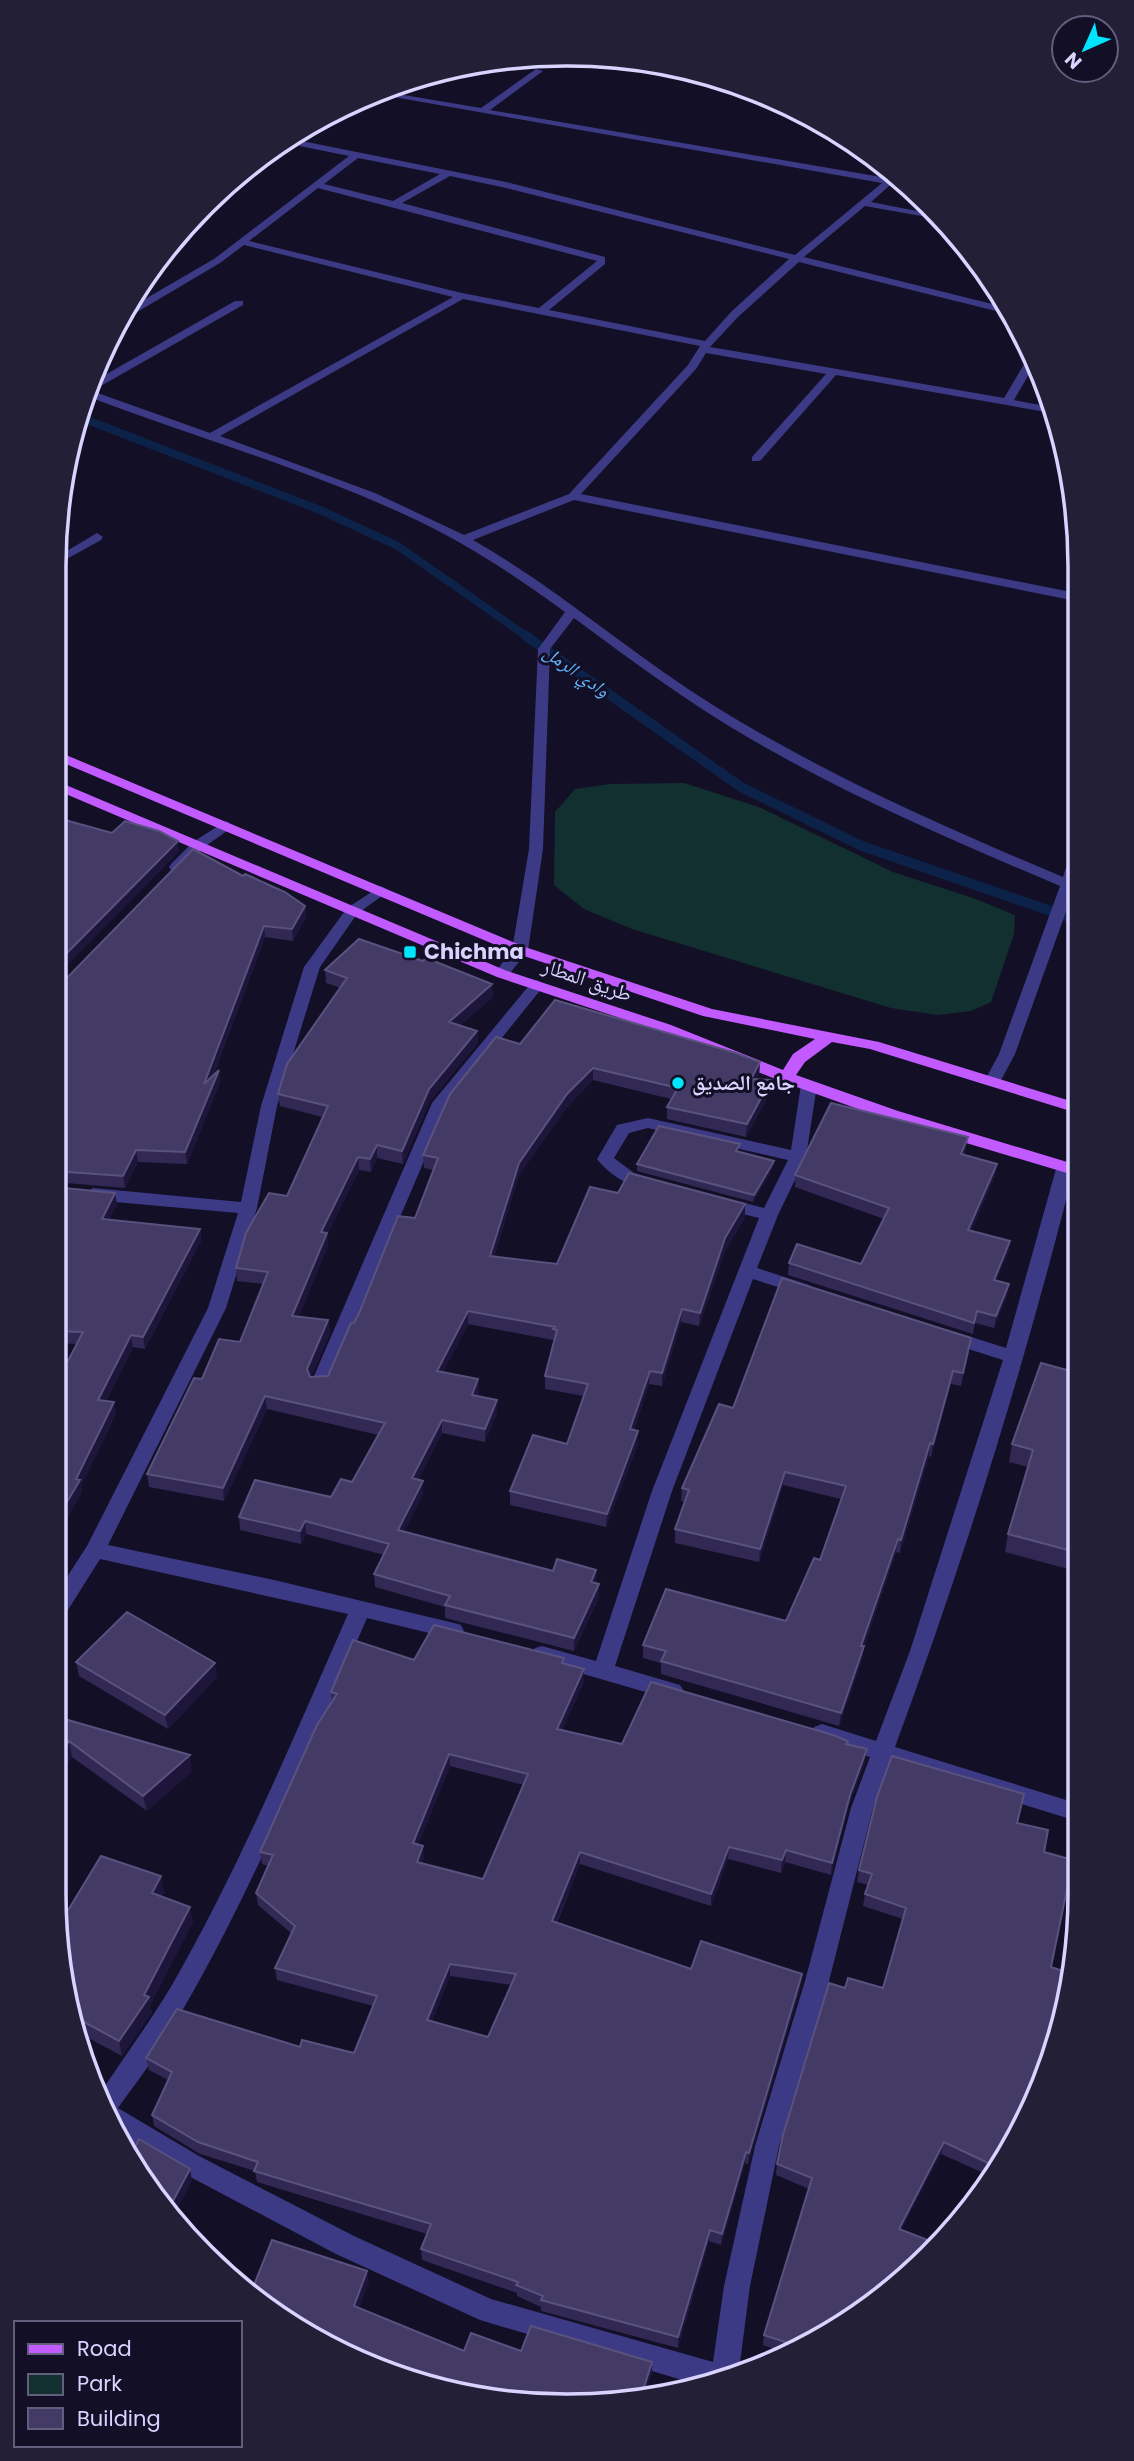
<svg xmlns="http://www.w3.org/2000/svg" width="1134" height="2461" font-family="Poppins,'Noto Naskh Arabic',sans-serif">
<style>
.green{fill:#12302f}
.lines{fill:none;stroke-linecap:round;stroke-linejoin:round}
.stream-far1{stroke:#0c2248;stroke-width:8}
.stream{stroke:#0c2248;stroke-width:10}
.minor{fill:#3d3a85;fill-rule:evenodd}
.primary{fill:#c25bff;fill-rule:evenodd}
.wall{fill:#312854;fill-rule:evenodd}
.shaded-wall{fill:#1d163a}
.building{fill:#433a66;stroke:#5a527e;stroke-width:2;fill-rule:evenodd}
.poi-dot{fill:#00e5ff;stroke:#130f26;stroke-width:2.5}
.labels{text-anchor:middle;stroke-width:6;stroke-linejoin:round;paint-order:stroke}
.far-water-label{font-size:19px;font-style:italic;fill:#62b6ff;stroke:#130f26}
.poi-label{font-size:21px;font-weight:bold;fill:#d9d4ff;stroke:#130f26;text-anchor:start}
.street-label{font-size:21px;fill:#d9d4ff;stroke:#130f26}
.rim{fill:none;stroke:#d9d4ff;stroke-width:3.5}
</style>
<rect width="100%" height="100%" fill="#130f26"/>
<!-- green -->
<path class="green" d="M684 783 759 807 893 872 973 898 1015 915 1014 934 991 1002 971 1011 938 1015 891 1008 632 929 584 909 554 885 555 812 575 789 610 784Z"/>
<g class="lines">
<!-- stream-far1 -->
<path class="stream-far1" d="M79 417 320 510 398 546 529 638"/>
<!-- stream -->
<path class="stream" d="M526 636 741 787 862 846 1077 920"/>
<!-- minor -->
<path class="minor" d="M536 69 543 71 490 110 887 178 893 174 897 179 871 202 932 214 938 219 865 206 804 257 1004 307 1008 314 799 262 738 317 710 347 1004 398 1029 356 1032 355 1036 362 1014 400 1050 407 1052 413 836 375 760 461H752V457L826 374 706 353 696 369 581 494 1076 593V601L574 500 473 540C559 589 632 655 716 707 826 775 944 827 1063 877L1069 858 1076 854 1077 892H1073L1015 1054 999 1084H987L985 1080 999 1054 1060 886C954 841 848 796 749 738 687 702 631 660 574 618L550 649 543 849 528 950 507 977H497L494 974 512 950 529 849 538 649 565 612C516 576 466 543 410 517 305 468 194 437 86 396L89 384 235 301H243V305L92 391 210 433 453 297 244 245 220 263 127 318 121 319 126 310 214 259 349 156 280 142 287 138 506 182 795 255 882 183 371 93 380 91 481 108ZM358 158 440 174 393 201 324 184ZM450 176 506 188 789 259 731 312 705 341 549 310 605 264V257L402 203ZM318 188 597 261 539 308 462 293 249 241ZM463 299 700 346 688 365 569 494 464 535 375 493 220 436Z
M97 533 103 537 101 540 54 566 55 558Z
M226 821 233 825 231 828 203 848 181 870H171L169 867 171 864 193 842Z
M381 886 388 890 386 893 357 914 320 967 277 1106 257 1208 226 1308 108 1545 274 1580 454 1623 461 1625 464 1631 461 1637 454 1639 367 1618C303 1765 243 1915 158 2051 146 2071 131 2089 118 2108L199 2156 354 2236 491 2299 713 2362 724 2286 755 2146 805 1981 851 1808 870 1757 814 1739 811 1733 814 1727 822 1724 876 1741 910 1651 1003 1360 943 1341 940 1336 943 1331 949 1330 1006 1348 1056 1169 1065 1163 1074 1169C1025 1364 965 1558 895 1747L1079 1804 1080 1822 889 1763 873 1808 829 1981 779 2146 750 2286 739 2370 699 2385 480 2320 336 2254 181 2172 115 2133 98 2096C123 2059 149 2023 172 1985 240 1866 293 1739 348 1614L100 1559 61 1621 54 1623V1597L87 1546 208 1308 238 1213 93 1200 84 1194 93 1188 241 1202 261 1106 304 967 347 908Z
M537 980 545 985 542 988 448 1105 329 1383 327 1388H313L311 1383 432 1103 532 982Z
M809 1080 817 1085 806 1157 778 1215 757 1268 809 1285 812 1289 809 1293 803 1295 753 1279 672 1491 615 1666 680 1685 684 1691 680 1697 673 1700 535 1660 532 1654 535 1648 542 1646 596 1661 652 1491 759 1218 715 1207 712 1203 721 1197 764 1208 788 1160 648 1128 629 1133 614 1158 634 1173 656 1180 659 1184 656 1188C636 1193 608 1174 597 1159L617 1125 648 1118 791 1150 801 1085Z"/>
<!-- primary -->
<path class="primary" d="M54 750 525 947 712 1009 879 1042 1077 1103V1113L870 1049 832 1042 805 1062 796 1075 898 1111 1077 1165V1176L886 1119 780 1081 659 1031 497 977 54 789V780L507 971 671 1025 783 1070 793 1054 815 1039 703 1016 515 953 54 759Z"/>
</g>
<!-- wall -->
<path class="wall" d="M243 876 305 906 306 917 293 941 265 937 213 1076 219 1070 220 1082 187 1164 138 1162 125 1188 54 1182V987L60 985Z
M325 970 493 997 460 1025 477 1031 478 1043 430 1101 403 1164 377 1158 371 1172 359 1170 327 1235 328 1246 299 1316 328 1320 330 1333 311 1377 328 1376 354 1323 415 1218 433 1170 424 1168 423 1155 520 1044 760 1062 759 1075 757 1079 770 1093 746 1137 667 1119V1107L671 1099 593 1080 567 1107 519 1175 494 1257 557 1264 745 1217 725 1251 699 1326 681 1322 662 1386 649 1384 634 1430 638 1431V1444L606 1527 510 1505V1491L567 1444 584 1396 545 1389V1376L554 1343 553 1340 468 1324 443 1372 478 1379 479 1392 477 1396 497 1400V1413L485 1442 442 1433 418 1479 423 1481V1494L404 1532 599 1584V1597L574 1651 445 1618V1607L375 1587 374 1574 384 1555 306 1534 301 1544 240 1530 239 1517 331 1497 352 1482 378 1435 267 1409 224 1501 149 1487 147 1474 202 1379 240 1342 263 1284 237 1281 236 1268 287 1196 322 1117 280 1106 278 1094 341 988 326 983Z
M966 1149 964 1155 997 1164 995 1176 971 1231 1010 1241 1008 1253 996 1280 1009 1284 1007 1296 994 1328 975 1323 973 1334 788 1275 789 1263 861 1264 884 1219 795 1187V1175Z
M739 1152 774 1161 773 1168 753 1202 637 1171V1164Z
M54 1187 117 1204 109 1220 200 1229 201 1241 145 1349 133 1347 106 1401 116 1414 81 1486 82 1492 54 1541 77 1344 54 1343Z
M969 1352 961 1386 951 1384 931 1457 929 1456 900 1553 896 1552 864 1647 862 1659 839 1726 661 1674V1663L643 1658V1645L786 1621 820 1560 841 1499 783 1485 759 1562 675 1543V1529L685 1502 681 1501 682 1488 733 1408Z
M1078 1373 1079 1572 1005 1552 1008 1534 1028 1467 1009 1462 1012 1444Z
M414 1660 564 1663 584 1669V1682L562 1730 622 1744 848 1741 847 1744 865 1762 848 1807 831 1875 785 1862 781 1873 728 1859 711 1906 580 1864 557 1923 691 1969 801 1986 748 2164 745 2163 721 2245 709 2241 678 2348 541 2311V2307L517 2296V2293L422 2260 421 2249 427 2234 257 2182 255 2171 200 2154 154 2126 152 2115 168 2080 149 2070 146 2058 300 2047 354 2053 373 2006 277 1980 275 1968 291 1933 258 1905 256 1893 268 1866 262 1864 260 1852 332 1702 331 1692ZM450 1766 524 1785 483 1879 422 1863 424 1858 418 1845ZM450 1976 511 1985 488 2037 432 2021Z
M76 1662 217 1677 168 1729 79 1676Z
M54 1716 192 1771 147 1811 72 1757Z
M1017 1823 1044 1852 1051 1967 1041 2090 988 2175 941 2154 823 2338 785 2353 763 2345 764 2335 809 2189 776 2175 777 2164 845 1988H883L903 1919 863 1906 865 1894 868 1885 857 1882 859 1870Z
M164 1892 162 1896 193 1922 150 2005 152 2012 122 2056 77 2032 58 1914 64 1917Z"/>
<!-- shaded-wall -->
<path class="shaded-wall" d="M178 841 179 852 54 979V966Z
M305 906 306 917 293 941 292 929Z
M264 926 265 937 205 1096 204 1084Z
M492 984 493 997 450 1035 449 1022Z
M477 1031 478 1043 430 1101 403 1164 402 1151 429 1089Z
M760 1062 759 1075 751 1092V1079Z
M593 1068V1080L567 1107 519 1175 490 1269V1256L519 1163 567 1094Z
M219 1070 220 1082 187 1164 185 1152Z
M771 1080 770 1093 746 1137 747 1124Z
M968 1137 966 1149 959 1166 961 1154Z
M377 1145V1158L371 1172 370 1159Z
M136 1150 138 1162 125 1188 123 1176Z
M358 1157 359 1170 327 1235 328 1246 294 1329 292 1316 321 1232Z
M774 1161 773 1168 753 1202 754 1195Z
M997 1164 995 1176 966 1242 968 1230Z
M115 1193 117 1204 104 1231 102 1219Z
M745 1204V1217L725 1251 699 1326 700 1313 725 1238Z
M200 1229 201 1241 145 1349 143 1337Z
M1010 1241 1008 1253 992 1291 994 1280Z
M1009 1284 1007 1296 994 1328 996 1316Z
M682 1309 681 1322 662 1386V1373Z
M468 1311V1324L437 1384V1371Z
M328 1320 330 1333 309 1382 307 1369Z
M131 1335 133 1347 100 1412 98 1400Z
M971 1338 969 1352 961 1386 963 1373Z
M650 1371 649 1384 630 1442V1429Z
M953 1371 951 1384 931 1457 933 1444Z
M478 1379 479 1392 472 1408V1395Z
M265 1396 267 1409 224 1501 223 1488Z
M497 1400V1413L485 1442V1429Z
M114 1402 116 1414 81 1486 82 1492 54 1541V1524Z
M442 1420V1433L413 1491 412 1478Z
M638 1431V1444L606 1527 607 1514Z
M930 1443 929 1456 900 1553 901 1540Z
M785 1472 783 1485 759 1562 760 1549Z
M423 1481V1494L399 1543 398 1530Z
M305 1521 306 1534 301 1544 300 1531Z
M898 1539 896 1552 864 1647 862 1659 839 1726 841 1713 861 1646Z
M596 1570V1583L591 1582Z
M599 1584V1597L574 1651V1638Z
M215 1663 217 1677 168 1729 165 1715Z
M584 1669V1682L557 1741V1729Z
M69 1741 72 1757 54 1787V1766Z
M867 1749 865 1762 848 1807 831 1875 832 1863 850 1795Z
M449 1754 450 1766 414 1856 413 1843Z
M190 1755 192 1771 147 1811 143 1796Z
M423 1846 424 1858 418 1874 417 1862Z
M729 1847 728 1859 711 1906V1894Z
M786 1850 785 1862 781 1873 782 1860Z
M580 1852V1864L552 1933V1921Z
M161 1876 164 1892 155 1908 152 1893Z
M190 1907 193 1922 150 2005 152 2012 122 2056 119 2041 144 1995Z
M450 1964V1976L428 2032 427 2020Z
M802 1974 801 1986 748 2164 749 2153Z
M944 2142 941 2154 897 2239 899 2229Z
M746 2152 745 2163 721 2245 722 2234Z
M190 2169 192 2181 172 2219 167 2212Z
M710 2230 709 2241 678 2348V2337Z
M367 2271 369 2283 355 2318 354 2306Z
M652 2362V2374L643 2399 640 2400Z"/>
<!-- building -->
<path class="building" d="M54 817 112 833 125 821 159 831 178 841 54 966Z
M193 849 243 876 245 874 285 892 305 906 292 929 264 926 204 1084 219 1070 185 1152 136 1150 123 1176 54 1171V987L60 985Z
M359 939 423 961 426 958 492 984 449 1022 477 1031 429 1089 402 1151 377 1145 370 1159 358 1157 321 1232 327 1233 292 1316 328 1320 307 1369 310 1377 328 1376 351 1323H354L360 1311 398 1216 415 1218 438 1158 423 1155 450 1094 496 1037 520 1044 555 1000 736 1053 760 1062 751 1079 771 1080 747 1124 667 1107 678 1088 593 1068 567 1094 519 1163 490 1256 557 1264 590 1187 618 1193 629 1173 745 1204 725 1238 700 1313 682 1309 662 1373 650 1371 630 1429 638 1431 607 1514 510 1491 533 1435 567 1444 588 1384 545 1376 557 1330 553 1329 555 1327 468 1311 437 1371 478 1379 472 1395 497 1400 485 1429 442 1420 412 1478 423 1481 398 1530 553 1571 557 1559 596 1570 591 1582 599 1584 574 1638 445 1605 450 1596 374 1574 389 1544 305 1521 300 1531 239 1517 255 1480 331 1497 341 1479 352 1482 385 1423 265 1396 223 1488 147 1474 194 1378 202 1379 219 1339 240 1342 268 1272 236 1268 246 1233 269 1193 287 1196 328 1106 278 1094 287 1064 347 978 325 970Z
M831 1103 968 1137 961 1154 997 1164 968 1230 1010 1241 994 1280 1009 1284 996 1316 977 1311 974 1323 789 1263 797 1244 861 1264 889 1208 795 1175Z
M659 1126 740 1144 736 1151 774 1161 754 1195 637 1164Z
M54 1187 115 1193 102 1219 200 1229 143 1337 131 1335 98 1400 114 1402 76 1479 80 1480 54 1524V1388L83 1332 54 1331Z
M782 1278 971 1338 963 1373 953 1371 933 1444 930 1443 901 1540 898 1539 861 1646H864L841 1713 661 1661 666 1651 643 1645 666 1589 786 1621 814 1558 820 1560 846 1486 785 1472 760 1549 675 1529 689 1490 682 1488 719 1404 733 1408Z
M1041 1363 1078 1373 1079 1553 1008 1534 1033 1450 1012 1444Z
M127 1612 215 1663 165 1715 76 1662Z
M434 1625 564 1658 562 1663 584 1669 557 1729 622 1744 651 1682 833 1735 848 1741 846 1744 867 1749 850 1795 832 1863 786 1850 782 1860 729 1847 711 1894 580 1852 552 1921 691 1969 701 1941 802 1974 749 2153 746 2152 722 2234 710 2230 678 2337 541 2300 543 2296 516 2285 518 2282 421 2249 431 2224 254 2171 258 2162 198 2142 152 2115 172 2072 146 2058 177 2009 300 2047 302 2040 354 2053 377 1996 275 1968 295 1926 256 1893 273 1855 260 1852 317 1725 337 1694 331 1692 353 1640 414 1660ZM449 1754 528 1774 483 1879 417 1862 423 1846 413 1843ZM450 1964 516 1974 488 2037 427 2020Z
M54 1716 190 1755 143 1796 69 1741 54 1766Z
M892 1756 1024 1794 1017 1823 1048 1830 1044 1852 1073 1860 1051 1967 1072 1974 1070 1994 1049 2063 1047 2065 1048 2066 1041 2090 994 2166 944 2142 899 2229 938 2244 823 2338 800 2347 764 2335 812 2178 777 2164 783 2135 829 1983 845 1988 848 1978 883 1988 906 1908 865 1894 872 1874 859 1870 877 1797Z
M101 1856 161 1876 152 1893 190 1907 144 1995 149 1997 119 2041 75 2017 58 1914 64 1917Z
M139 2139 190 2169 167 2212 123 2150 120 2144 134 2150Z
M272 2240 367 2271 354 2306 464 2351 471 2333 521 2351 531 2326 652 2362 640 2400 567 2407 467 2397 310 2338 252 2290Z"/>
<!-- markers -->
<g class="poi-dot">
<rect x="403" y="945" width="14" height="14" rx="3.5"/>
<circle cx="678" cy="1083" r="7"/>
</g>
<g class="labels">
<!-- far-water labels -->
<g class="far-water-label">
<text transform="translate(577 671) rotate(35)" y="7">وادي الرمل</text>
</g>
<!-- poi labels -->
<g class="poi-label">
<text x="424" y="959">Chichma</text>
<text x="692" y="1090">جامع الصديق</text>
</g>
<!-- street labels -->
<g class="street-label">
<text transform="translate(587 980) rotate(19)" y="7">طريق المطار</text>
</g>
</g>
<!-- crop -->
<path d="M0 0H1134V2461H0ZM566 66H568A500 500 0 0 1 1068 566V1894A500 500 0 0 1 568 2394H566A500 500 0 0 1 66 1894V566A500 500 0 0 1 566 66Z" fill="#231f37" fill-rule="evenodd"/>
<path class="rim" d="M566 66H568A500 500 0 0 1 1068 566V1894A500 500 0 0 1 568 2394H566A500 500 0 0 1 66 1894V566A500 500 0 0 1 566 66Z"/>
<!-- legend -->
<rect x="14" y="2321" width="228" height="126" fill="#130f26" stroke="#625e7d" stroke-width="2"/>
<rect x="28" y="2344" width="35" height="10" fill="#c25bff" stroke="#625e7d" stroke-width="2"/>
<text x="77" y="2356" font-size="21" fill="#d9d4ff">Road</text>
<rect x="28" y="2374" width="35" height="21" fill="#12302f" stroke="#625e7d" stroke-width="2"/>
<text x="77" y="2391" font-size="21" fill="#d9d4ff">Park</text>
<rect x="28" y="2408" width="35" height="21" fill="#433a66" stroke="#625e7d" stroke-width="2"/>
<text x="77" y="2426" font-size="21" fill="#d9d4ff">Building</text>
<!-- north arrow -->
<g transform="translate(1085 49) rotate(225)"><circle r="33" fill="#130f26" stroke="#625e7d" stroke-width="2"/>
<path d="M0-5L12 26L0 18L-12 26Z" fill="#00e5ff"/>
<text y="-10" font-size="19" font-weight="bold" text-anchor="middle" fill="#d9d4ff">N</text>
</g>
</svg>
